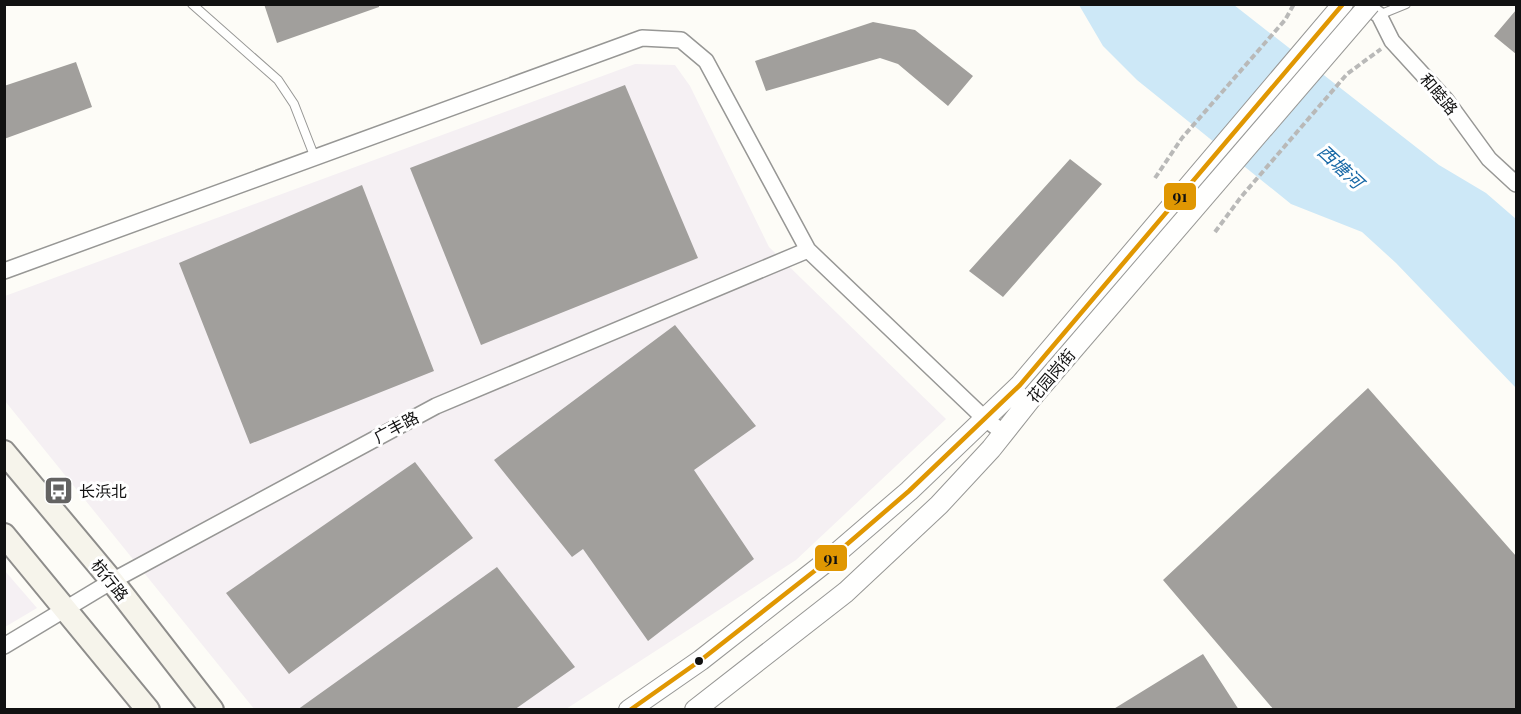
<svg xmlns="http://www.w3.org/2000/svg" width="1521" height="714" font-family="'Playfair Display','Noto Sans SC',serif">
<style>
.industrial{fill:#f5f0f3}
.water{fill:#cde8f7}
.building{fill:#a19f9c}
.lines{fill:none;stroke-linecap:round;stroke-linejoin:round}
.service-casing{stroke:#979795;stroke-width:10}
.minor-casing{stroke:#979795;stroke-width:18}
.tertiary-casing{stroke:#979795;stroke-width:22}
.secondary-casing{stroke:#8e8d8b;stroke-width:26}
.path{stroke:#b9b9b8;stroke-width:4;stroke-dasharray:6 3;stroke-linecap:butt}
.service{stroke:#fffffe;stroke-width:8}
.minor{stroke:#fffffe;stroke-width:15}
.tertiary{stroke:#fffffe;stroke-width:20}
.secondary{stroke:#f6f4eb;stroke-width:22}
.tertiary-bridge-casing{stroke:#979795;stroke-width:22;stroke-linecap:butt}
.tertiary-bridge{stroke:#fffffe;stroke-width:20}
.bus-1-casing{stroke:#fff;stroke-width:9}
.bus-1{stroke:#e09702;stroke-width:4.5}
.bus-dot{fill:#111;stroke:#fff;stroke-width:2}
.labels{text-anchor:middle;stroke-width:6;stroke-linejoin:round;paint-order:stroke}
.street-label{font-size:16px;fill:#111;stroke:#fff}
.poi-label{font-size:16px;fill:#111;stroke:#fff;text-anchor:start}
.water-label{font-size:18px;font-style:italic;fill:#1768a6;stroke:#fff}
.line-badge{stroke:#fff;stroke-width:2}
.pale-badge-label{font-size:16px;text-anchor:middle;font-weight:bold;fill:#111}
</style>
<rect width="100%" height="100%" fill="#fdfcf7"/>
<!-- industrial -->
<path class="industrial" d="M635 64 675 65 690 86 769 247 946 419 796 560 566 709 255 710 5 401V296Z
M5 571 37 608 5 627H4Z"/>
<!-- water -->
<path class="water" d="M1079 5H1234L1439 165 1486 193 1516 219V388L1396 263 1362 232 1291 204 1137 80 1103 46Z"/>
<!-- building -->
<path class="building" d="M264 4H379V7L277 43Z
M1516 10V54L1494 36Z
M873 22 915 30 973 76 948 106 898 64 880 58 766 91 755 61Z
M76 62 92 107 4 139V86Z
M625 85 698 258 481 345 410 168Z
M1070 159 1102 184 1003 297 969 271Z
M362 185 434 371 250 444 179 263Z
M675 325 756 426 694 470 754 559 648 641 583 549 572 557 494 460Z
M1368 388 1516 556V710H1274L1163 580Z
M415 462 473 538 289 674 226 593Z
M497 567 575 667 514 710H297Z
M1203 654 1239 710H1112Z"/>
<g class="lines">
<defs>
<path id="service" d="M192 4 278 80 294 104 315 158
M1379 15 1406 4"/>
<path id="minor" d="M1363 4 1379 15 1392 41 1446 100 1489 159 1516 184
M4 271 642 38 681 40 706 61 808 250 984 418 1004 433
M4 646 112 581 436 406 808 250"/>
<path id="tertiary" d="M629 710 701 660 831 558 909 491 1020 385 1343 4
M695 710 846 592 939 505 991 449 1033 396"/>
<path id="secondary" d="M4 452 112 581 212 710
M4 535 148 710"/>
</defs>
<!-- service casing -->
<use href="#service" class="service-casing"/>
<!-- minor casing -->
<use href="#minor" class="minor-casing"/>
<!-- tertiary casing -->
<use href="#tertiary" class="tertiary-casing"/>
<!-- secondary casing -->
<use href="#secondary" class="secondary-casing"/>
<!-- path -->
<path class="path" d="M1155 178 1182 138 1285 20 1294 4
M1215 232 1241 197 1347 74 1381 49"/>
<!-- service -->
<use href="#service" class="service"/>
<!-- minor -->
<use href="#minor" class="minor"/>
<!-- tertiary -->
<use href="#tertiary" class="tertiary"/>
<!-- secondary -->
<use href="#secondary" class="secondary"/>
<defs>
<path id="tertiary-bridge" d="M1033 396 1370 4"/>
</defs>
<!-- tertiary-bridge casing -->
<use href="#tertiary-bridge" class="tertiary-bridge-casing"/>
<!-- tertiary-bridge -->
<use href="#tertiary-bridge" class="tertiary-bridge"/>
<defs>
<path id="bus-1" d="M630 710 701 660 831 558 909 491 1020 385 1343 4"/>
</defs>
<!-- bus-1 casing -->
<use href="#bus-1" class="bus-1-casing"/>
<!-- bus-1 -->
<use href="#bus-1" class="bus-1"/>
</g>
<!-- icons -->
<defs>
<symbol id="bus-square" viewBox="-11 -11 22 22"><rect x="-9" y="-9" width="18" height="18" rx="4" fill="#646362" stroke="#fff"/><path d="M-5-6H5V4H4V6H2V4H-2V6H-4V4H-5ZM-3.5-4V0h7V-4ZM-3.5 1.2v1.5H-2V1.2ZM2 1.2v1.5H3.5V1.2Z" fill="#fff"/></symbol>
</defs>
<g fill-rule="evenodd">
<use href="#bus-square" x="42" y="474" width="33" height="33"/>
</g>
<!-- markers -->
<circle class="bus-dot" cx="699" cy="661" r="5"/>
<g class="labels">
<!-- street labels -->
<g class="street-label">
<text transform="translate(1439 94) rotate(50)" y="6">和睦路</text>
<text transform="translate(1051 376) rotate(-50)" y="6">花园岗街</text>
<text transform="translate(396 427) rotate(-28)" y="6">广丰路</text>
<text transform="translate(110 580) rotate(51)" y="6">杭行路</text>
</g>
<!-- poi labels -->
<g class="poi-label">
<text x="79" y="497">长浜北</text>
</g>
<!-- water labels -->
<g class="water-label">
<text transform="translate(1340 167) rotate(43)" y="6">西塘河</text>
</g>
</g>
<g class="line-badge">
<rect x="1163" y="182" width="34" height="29" rx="6" fill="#e09702"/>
<rect x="814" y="544" width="34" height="28" rx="6" fill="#e09702"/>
</g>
<g class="pale-badge-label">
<text x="1180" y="202">91</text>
<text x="831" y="564">91</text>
</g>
<!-- border -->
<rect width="1521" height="714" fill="none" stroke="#111111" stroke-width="12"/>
</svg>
